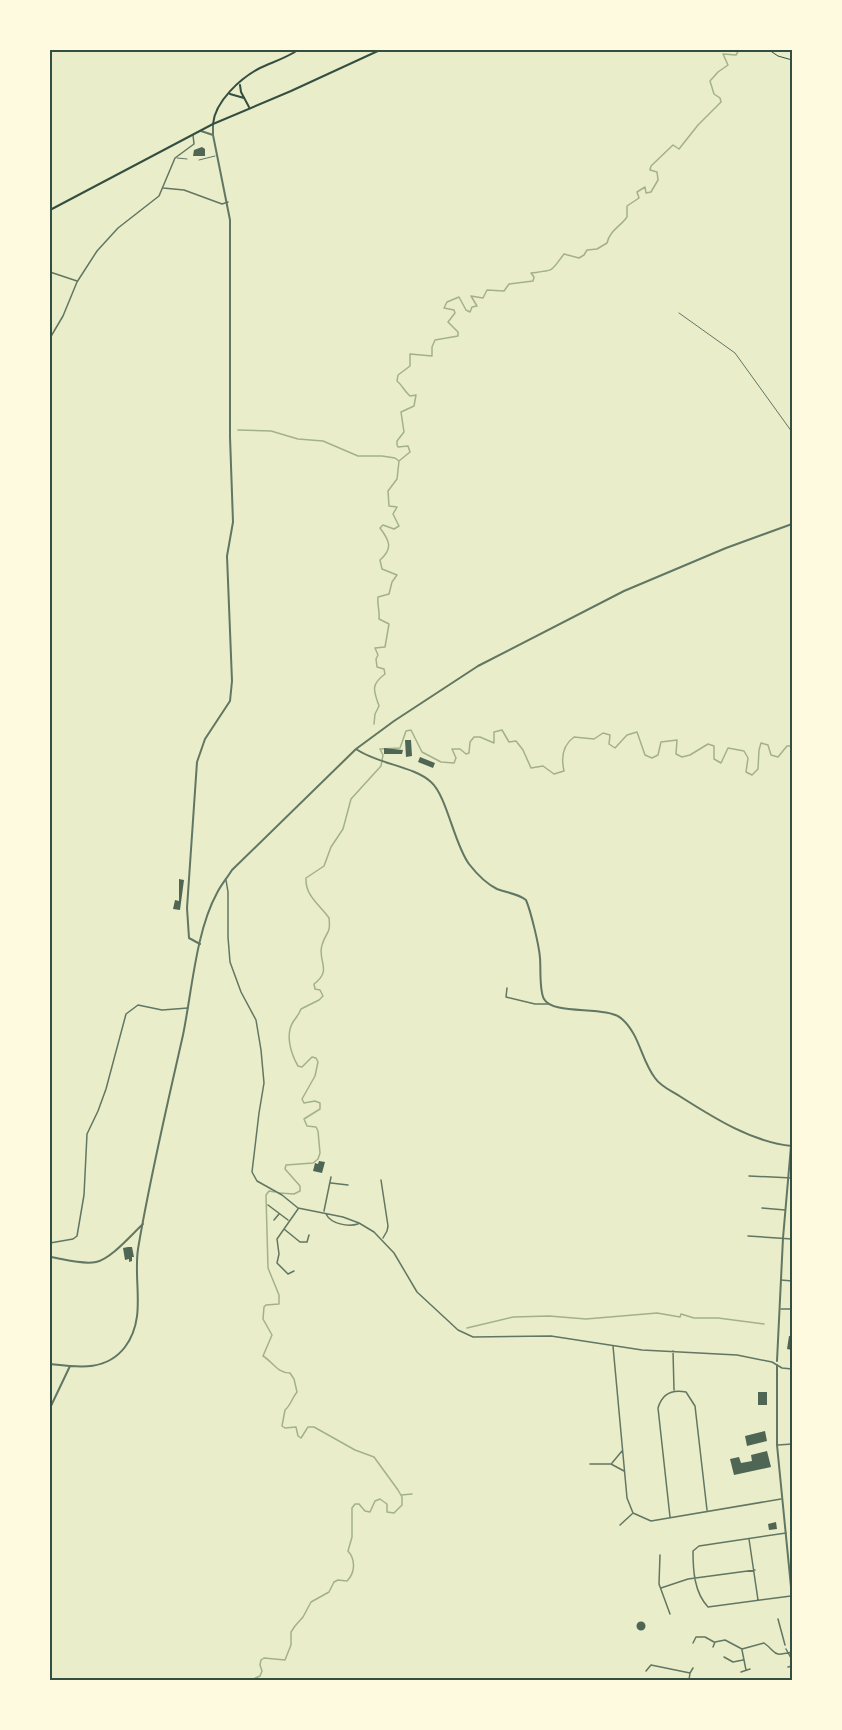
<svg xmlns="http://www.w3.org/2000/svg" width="842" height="1730" font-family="Cabin,sans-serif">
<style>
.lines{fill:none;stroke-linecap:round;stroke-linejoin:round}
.stream{stroke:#a3b18a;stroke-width:1.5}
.building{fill:#4f6655}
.path{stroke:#344e41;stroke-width:1}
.service{stroke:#617663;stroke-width:1}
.minor{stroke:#617663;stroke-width:1.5}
.tertiary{stroke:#617663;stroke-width:2}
.secondary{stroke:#344e41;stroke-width:2}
.primary{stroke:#344e41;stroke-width:2}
.neatline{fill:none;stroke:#344e41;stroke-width:2}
</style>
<rect width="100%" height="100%" fill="#e9edc9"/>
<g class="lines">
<!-- stream -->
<path class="stream" d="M238 430 271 431 298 439 323 441 358 456H382L395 458 399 461
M374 724 375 714 379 706C374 691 370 685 385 674L384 669 377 667 376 659 378 655 375 648 385 647 389 624 379 619C380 611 377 605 378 597L389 594 392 582 397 575 382 569 380 560C393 549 390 541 380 528L383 525 394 529 399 526 393 514 397 507 389 506 388 491 397 479 399 461 410 452 408 446 398 447 397 445V441L404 432 401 412 414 406 416 395 410 396C404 391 403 386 397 381L398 375 410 366V354L432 356V347L435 340 458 336V332L448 322 455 313 454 310 444 308 447 302 459 297 466 310 470 312 472 307 477 306 471 296 483 298 487 290 504 291 509 284 533 281 534 277 531 273C556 270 550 272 564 254L579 258 584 255 587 250 597 249 607 243C610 230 620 227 627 217V206L639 198 637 192 645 187 646 193 651 192 658 180 657 172 650 170 651 166 673 145 679 149 698 125 721 102 720 98 714 94 710 81 718 72 728 65 723 54 736 55 739 50
M279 1193 294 1194 300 1191V1186L285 1169 286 1165 313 1163 318 1159 320 1153 318 1131 316 1127 307 1126 304 1119 320 1109V1103L315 1101 304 1103 302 1099 315 1076 318 1062 316 1058 312 1057 302 1067 298 1066C291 1054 285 1035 293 1022 296 1017 299 1015 301 1009L319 1000 323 996 320 990 315 989 314 984C333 970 317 961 322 945 326 931 331 935 329 918 320 905 305 896 306 878L324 866 331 847 343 829 351 799 381 766 383 755 380 749 400 748 406 731 411 730 422 752 441 762 454 763 456 758 452 749H460L466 754 469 753 470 742 474 737H480L494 743V732L502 730 509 742 516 741 523 750 531 768 543 766 554 774 564 771C561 758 563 745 574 737L594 739 603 733 610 735 609 744 615 748 627 735 637 732 645 755 652 758 658 755 661 742 677 740 676 754 682 757 690 755 708 744 714 746V759L721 763 728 748 744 751 748 758 746 772 752 775 758 769 759 750 761 743 768 745 771 755 778 757 787 746H792
M467 1328 513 1317 549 1316 586 1319 657 1313 680 1317 681 1314 694 1318H718L764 1324
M401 1495 412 1494
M251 1680 260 1676 262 1671 260 1665 261 1660 264 1658 285 1660 291 1645V1632L295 1626 303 1617 311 1602 329 1592 334 1582 338 1580 347 1581C355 1573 356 1560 348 1551L352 1537V1508L355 1504H359L365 1511 370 1512 375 1501 380 1499 387 1504V1512L394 1513 402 1505V1497L398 1490 374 1457 355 1450 314 1427H308L301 1438 298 1436 296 1427 285 1428 282 1426 285 1410C291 1405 292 1398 297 1392L294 1379 290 1373C277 1373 273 1362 263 1356L272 1335 263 1319 264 1307 266 1305 279 1304V1295L268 1268 266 1195 269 1191 275 1192"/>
</g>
<!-- building -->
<path class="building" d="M202 147 205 149V156H193L194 150Z
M405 740H411L412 756 406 757Z
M384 748 403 750 402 754H384Z
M420 757 435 763 433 768 418 762Z
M179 879 184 880 180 910 173 909 175 900 179 901Z
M319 1161 325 1162 322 1173 313 1171 315 1163 318 1164Z
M128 1247H132L134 1257H132V1261L129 1262V1259L125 1260 123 1248Z
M789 1336H792V1350L787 1349Z
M758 1392H767V1405H758Z
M765 1431 767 1441 747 1446 745 1436Z
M767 1451 771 1467 734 1475 730 1459 739 1457 741 1463 752 1461 751 1455Z
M776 1522 777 1529 769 1530 768 1524Z
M636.5 1626a4.5 4.5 0 1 1 9 0a4.5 4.5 0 1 1-9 0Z"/>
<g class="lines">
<!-- path -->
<path class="path" d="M769 50 778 56 792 60"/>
<!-- service -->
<path class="service" d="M177 158 187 159
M199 160 215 156
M679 313 735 353 792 432"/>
<!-- minor -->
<path class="minor" d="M163 188 184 190 222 204 228 202
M50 272 77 281
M50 338 63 316 77 282 97 251 118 228 159 196 175 158 194 144 193 135
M226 880 228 892V937L230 962 241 992 256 1020 261 1050 264 1083 259 1113 252 1172 257 1181 282 1195 298 1208 343 1217 359 1223 374 1232 394 1253 417 1292 458 1330 473 1337 551 1336 642 1350 737 1355 772 1362 782 1368 792 1369
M507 988 506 997 535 1004H548
M749 1176 792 1178
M381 1180 388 1226 387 1231 383 1238
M331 1183 348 1185
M268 1205 288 1220
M762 1208 785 1210
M324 1211 331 1177
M326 1214C331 1224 348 1227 358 1224
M274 1220 279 1214
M284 1229 300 1242H307L309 1235
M748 1236 792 1239
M50 1243 73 1239 77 1236 84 1195 87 1134 98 1111 106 1089 126 1014 138 1005 162 1010 188 1008
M294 1271 288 1274 277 1263 279 1254 277 1239 298 1209
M781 1280 792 1281
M781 1309H792
M613 1346 627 1498 633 1513 651 1521 781 1499
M673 1351 674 1390
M778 1445 792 1444
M612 1463 622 1451
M590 1464H611L624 1471
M670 1517 658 1408C662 1394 671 1389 686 1392L695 1406 707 1510
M620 1525 632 1514
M786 1533 699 1546 693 1551C693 1570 694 1592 708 1607L791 1596
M749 1539 758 1600
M660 1555 659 1584 670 1614
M661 1588 688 1579 755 1570
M778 1619 785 1645
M693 1643 696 1637H705L714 1642
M713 1647 715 1642 725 1640 742 1649 764 1643C778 1653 771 1657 792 1652
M786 1649 791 1658
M742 1650 746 1670
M724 1657 733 1662 743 1660
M788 1667 792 1666
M646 1671 651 1665 690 1673 689 1680
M741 1672 750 1669
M690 1673 693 1668"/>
<!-- tertiary -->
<path class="tertiary" d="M201 131 213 135
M356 749C377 764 414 766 431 782 447 796 454 844 469 864 476 873 487 884 497 889 507 893 517 893 526 900 531 912 539 945 540 958 541 968 539 990 544 999 553 1016 607 1005 622 1019 640 1035 641 1060 655 1078 661 1087 672 1091 681 1097 714 1118 752 1142 792 1146
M200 944 189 938 187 908 197 762 205 739 230 701 232 681 227 556 233 522 230 437V220L213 135V124
M50 1257C64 1259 82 1265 96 1262 111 1259 131 1235 143 1224
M777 1361 783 1238 791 1146
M50 1364C77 1367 106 1372 125 1347 147 1318 133 1282 138 1249 150 1177 167 1106 183 1035 192 991 196 931 217 893 221 885 227 878 232 870L356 749 394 721 478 666 624 591 726 548 792 524
M777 1365V1445L792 1597
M50 1408 70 1366"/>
<!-- secondary -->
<path class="secondary" d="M240 85 241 92 249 107
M230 94 244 98
M213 124C215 101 241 78 260 68 273 62 286 58 298 50"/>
<!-- primary -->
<path class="primary" d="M50 210 213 124 291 91 380 50"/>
</g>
<!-- border -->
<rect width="842" height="1730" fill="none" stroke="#fefae0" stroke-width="102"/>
<rect x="51" y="51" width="740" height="1628" class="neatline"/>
</svg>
